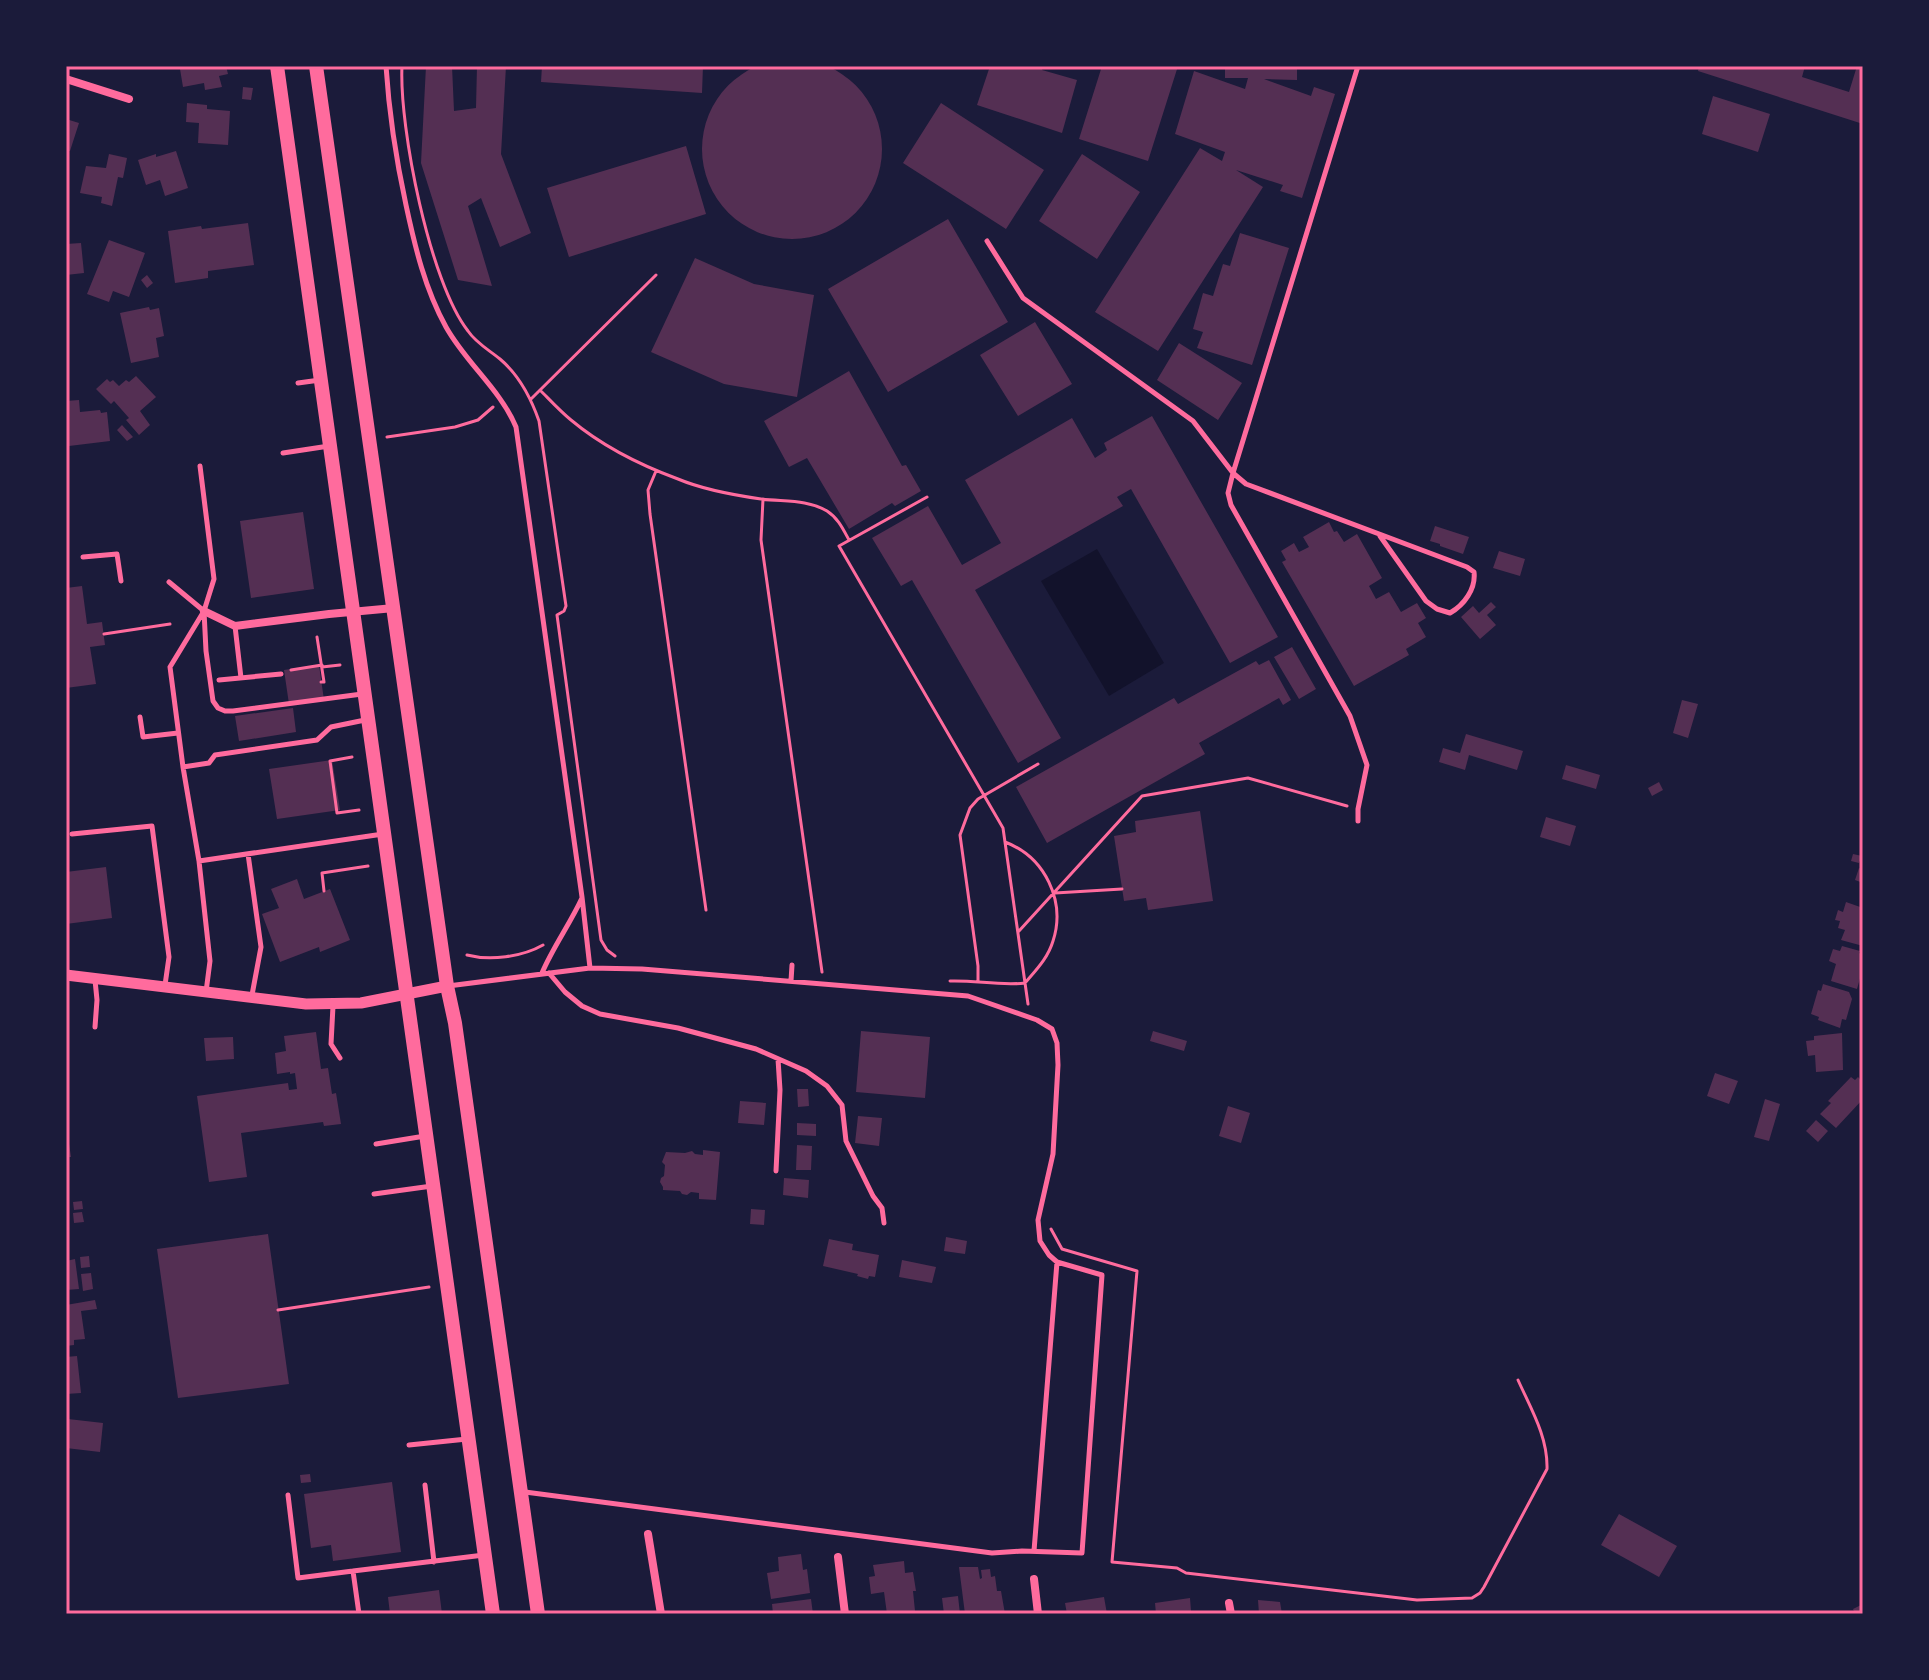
<svg xmlns="http://www.w3.org/2000/svg" width="1929" height="1680" font-family="Lato,sans-serif">
<style>
.water{fill:#12122b}
.building{fill:#542f53}
.lines{fill:none;stroke-linecap:round;stroke-linejoin:round}
.path{stroke:#ff6b9d;stroke-width:3}
.service{stroke:#ff6b9d;stroke-width:5}
.minor{stroke:#ff6b9d;stroke-width:8}
.tertiary{stroke:#ff6b9d;stroke-width:11}
.primary{stroke:#ff6b9d;stroke-width:14}
.neatline{fill:none;stroke:#ff6b9d;stroke-width:3}
</style>
<rect width="100%" height="100%" fill="#1b1b3a"/>
<!-- water -->
<path class="water" d="M1097 549 1164 663 1109 696 1041 581Z"/>
<!-- building -->
<path class="building" d="M702 149a90 90 0 1 1 180 0a90 90 0 1 1-180 0Z
M193 66H226L228 74 219 76 222 87 205 90 204 83 183 87 180 69Z
M426 66H452L454 111 476 108 477 66H506L501 154 531 233 500 247 481 198 468 206 492 286 458 280 421 163Z
M542 66H703L702 93 541 82Z
M990 66H1044L1042 70 1077 80 1062 133 977 105Z
M1102 66H1178L1148 161 1079 139Z
M1225 66H1297V80L1264 79 1311 96 1314 87 1335 94 1302 198 1280 191 1283 185 1236 170 1263 187 1158 351 1095 312 1200 148 1222 161 1225 152 1175 134 1194 71 1245 89 1248 78H1225Z
M1699 66H1805L1802 77 1849 92 1857 66H1863V124L1698 71Z
M243 87 253 88 251 100 242 99Z
M1713 96 1770 114 1758 152 1702 134Z
M187 103 207 105V109L230 111 228 145 198 143 199 123 186 122Z
M941 103 1044 170 1006 229 903 163Z
M66 119 79 123 70 151 66 150Z
M686 146 706 214 569 257 547 188Z
M176 151 188 188 165 196 160 180 146 185 138 160 156 154V157Z
M109 154 127 158 123 178 118 177 112 206 101 203 102 197 80 193 86 166 106 168Z
M1082 154 1140 192 1097 259 1039 221Z
M948 219 1008 322 888 392 828 289Z
M248 223 254 265 208 271V278L175 283 168 231 201 226 202 229Z
M1240 233 1289 248 1252 365 1197 348 1203 332 1193 329 1203 293 1213 296 1223 264 1230 266Z
M109 240 145 253 129 297 113 291 109 302 87 294Z
M81 243 84 273 66 275V244Z
M695 258 754 284 814 295 797 397 724 384 651 352Z
M147 275 153 283 147 288 141 280Z
M149 307 150 310 159 308 164 336 156 338 159 357 131 363 120 313Z
M1035 322 1072 384 1018 416 980 355Z
M1179 343 1242 383 1218 420 1157 380Z
M849 371 902 466 906 465 921 491 895 506 892 503 849 529 807 458 789 467 764 421Z
M136 376 156 397 140 411 150 425 139 435 126 420 129 418 114 401 111 404 96 389 107 379 110 382 113 380 119 386 126 380 129 382Z
M79 400 80 412 100 410 101 413 107 412 110 441 69 446 66 422V401Z
M1152 416 1278 637 1230 663 1131 489 1117 497 1123 506 975 590 1061 738 1018 763 912 580 901 586 872 538 928 506 962 565 1001 543 965 480 1072 418 1095 458 1107 450 1104 443Z
M122 425 133 437 127 441 117 430Z
M303 512 314 589 251 598 240 521Z
M1329 522 1334 532 1337 531 1344 542 1357 534 1382 578 1369 586 1376 599 1389 592 1401 612 1417 603 1426 618 1418 623 1426 637 1406 649 1409 655 1354 686 1282 562 1286 560 1281 551 1294 543 1299 552 1309 547 1303 537Z
M1435 526 1469 537 1463 554 1440 546V544L1430 541Z
M1499 551 1525 559 1520 576 1493 568Z
M82 586 87 624 102 622 105 645 90 647 96 684 66 688V588Z
M1491 602 1496 607 1487 615 1496 625 1480 639 1461 617 1473 606 1479 613Z
M1292 647 1316 689 1299 699 1274 657Z
M1269 660 1291 700 1283 705 1279 698 1199 743 1205 754 1047 843 1016 787 1174 698 1178 704 1256 661 1259 665Z
M319 665 324 700 289 704 284 670Z
M1682 700 1698 704 1688 738 1673 733Z
M293 708 296 732 239 741 235 716Z
M1466 734 1523 751 1517 770 1469 755 1465 770 1439 762 1443 748 1460 753Z
M332 760 340 810 277 819 269 769Z
M1566 765 1600 775 1596 789 1562 779Z
M1659 782 1663 790 1652 796 1648 788Z
M1200 811 1213 901 1148 910 1146 898 1124 901 1114 836 1136 832 1135 821Z
M1546 817 1576 826 1570 846 1540 837Z
M1853 854 1862 856 1859 863 1851 861Z
M106 867 112 918 66 924V872Z
M1859 868 1863 870V883L1855 880Z
M297 879 304 899 330 889 350 940 320 952 319 947 280 962 262 914 279 908 271 889Z
M1846 902 1863 908V946L1841 940 1845 930 1838 928 1840 921 1835 920 1838 910 1843 912Z
M1842 946 1860 951 1859 953 1863 955V968L1857 989 1831 981 1836 964 1829 961 1833 949 1840 951Z
M1823 984 1849 992 1852 999 1846 1020 1842 1019 1840 1028 1818 1020 1819 1017 1811 1014 1818 990 1821 991Z
M861 1031 930 1037 925 1098 856 1092Z
M1153 1031 1187 1041 1184 1051 1150 1041Z
M316 1032 321 1069 328 1068 332 1094 336 1093 341 1124 324 1126 323 1122 241 1133 247 1177 209 1182 197 1096 288 1083 289 1090 297 1089 295 1073 290 1074V1072L277 1074 275 1053 286 1051 284 1036Z
M1842 1033 1843 1070 1816 1072 1815 1055 1808 1056 1806 1041 1814 1040V1036Z
M233 1037 234 1059 206 1061 204 1038Z
M1715 1073 1738 1081 1729 1104 1707 1096Z
M1851 1077 1855 1080 1858 1077 1863 1082V1099L1836 1128 1820 1114 1831 1103 1828 1101Z
M797 1089H808L809 1106 798 1107Z
M1765 1099 1780 1104 1769 1141 1754 1137Z
M740 1101 766 1103 764 1125 738 1123Z
M1228 1106 1250 1113 1241 1143 1219 1136Z
M858 1116 882 1118 879 1146 855 1143Z
M1816 1120 1828 1131 1818 1142 1806 1131Z
M797 1123 816 1124V1136L797 1135Z
M66 1137H68L71 1157H66Z
M797 1145 812 1146 811 1170H796Z
M703 1150 720 1152 716 1200 699 1199V1193L691 1192 687 1195 682 1194 680 1191 663 1190V1187L660 1182 661 1178 664 1176 665 1165 662 1162 666 1152 685 1153 692 1151 695 1154 703 1155Z
M784 1178 809 1180 808 1198 783 1195Z
M82 1201 83 1209 74 1210 73 1202Z
M751 1209 765 1210 764 1225 750 1224Z
M82 1212 84 1222 74 1223 73 1213Z
M268 1234 289 1384 178 1398 157 1249Z
M946 1237 967 1241 965 1254 944 1251Z
M829 1239 853 1244 852 1250 879 1255 875 1277 869 1276 868 1279 857 1276 858 1274 823 1266Z
M89 1256 90 1267 81 1268 80 1257Z
M75 1259 79 1289 66 1290V1261Z
M902 1260 936 1267 932 1283 899 1277Z
M91 1273 93 1289 83 1291 81 1274Z
M95 1300 97 1309 81 1311 85 1339 74 1340V1345L66 1346V1305Z
M77 1356 81 1393 66 1394V1357Z
M66 1411H69L68 1419 103 1423 100 1452 66 1448Z
M310 1474 311 1482 301 1483 300 1475Z
M392 1482 401 1552 333 1561 331 1545 311 1548 304 1494Z
M1619 1514 1677 1546 1659 1577 1601 1545Z
M801 1554 803 1570 807 1569 810 1593 771 1599 767 1573 779 1571 778 1557Z
M904 1561 905 1573 913 1572 916 1591H913L915 1611 887 1614 884 1592 871 1594 869 1577 875 1576 873 1565Z
M959 1567H978L980 1579 982 1578 981 1570 990 1569 991 1577 995 1576 997 1591H1001L1005 1614H965Z
M439 1590 442 1614H390L388 1597Z
M958 1596 960 1614H944L942 1598Z
M1104 1597 1107 1614H1067L1065 1603Z
M1190 1598 1191 1611H1195V1614H1156L1155 1603Z
M811 1599 813 1614H773L772 1604Z
M1258 1600 1280 1602 1282 1614H1259Z
M1863 1604V1614H1855L1853 1609Z"/>
<g class="lines">
<!-- path -->
<path class="path" d="M402 66C399 128 430 283 468 331 476 343 489 350 500 359 519 375 531 398 539 421L566 606 564 611 557 615 601 940 607 950 615 956
M540 390C550 400 560 411 571 420 602 446 640 465 678 479 704 490 733 495 761 499 784 502 807 499 827 511 838 518 843 529 849 540
M531 399 656 275
M387 437 455 427 478 420 493 407
M656 471 648 490 650 514 706 910
M927 497 839 546 1003 828 1028 1004
M763 499 761 540 822 972
M104 634 170 624
M317 637 324 682H321
M322 667 340 665
M291 670 322 665
M352 757 330 761 337 813 359 810
M324 891 322 873 368 866
M1055 893 1122 889
M1019 931 1142 796 1248 778 1347 806
M467 955C490 961 522 957 543 945
M978 980V966L960 835 970 808 978 799 1038 764
M950 981C975 980 1000 986 1025 983 1036 970 1048 958 1053 941 1066 901 1045 857 1005 842
M1051 1229 1062 1249 1137 1271 1112 1562 1177 1568 1186 1573 1417 1600 1472 1598 1480 1593 1484 1587 1547 1469C1548 1437 1531 1409 1518 1380
M278 1310 429 1287"/>
<!-- service -->
<path class="service" d="M386 66C389 113 396 159 406 205 415 247 425 289 446 327 466 363 500 389 516 427L582 897 590 968
M987 241 1023 298 1193 421 1233 473 1246 484 1467 567 1474 572C1476 589 1464 605 1450 613L1437 609 1426 601 1380 536
M298 383 320 380
M283 453 329 446
M83 557 117 554 121 581
M169 582 204 611 206 651 213 701 218 708 225 711H233L362 694
M235 626 241 678
M219 680 281 674
M140 717 143 737 178 733
M365 720 331 727 317 740 215 755 209 763 183 767 199 861 383 834
M183 767 170 667 204 611 214 579 200 466
M1358 821V809L1367 765 1350 716 1231 505 1228 493 1233 473 1358 66
M72 834 152 826 169 957 165 985
M248 854 261 947 252 995
M199 861 210 961 206 992
M542 973C553 947 570 924 582 898
M549 973 565 992 582 1006 600 1014 678 1028 756 1049 806 1071 827 1086 842 1105 846 1141 873 1196 882 1208 884 1223
M791 981 792 965
M448 986 590 968 642 969 968 996 1037 1020 1052 1029 1057 1043 1058 1065 1053 1154 1038 1220 1040 1241 1049 1255 1057 1262 1102 1275 1082 1553 1022 1551 992 1553 525 1492
M333 1006 331 1044 340 1058
M95 1027 97 1000 95 980
M376 1144 425 1136
M776 1171 780 1090 778 1059
M374 1194 432 1186
M409 1445 467 1439
M425 1485 434 1562
M288 1495 298 1578 353 1571
M1034 1551 1057 1262
M359 1614 353 1571 484 1555"/>
<!-- minor -->
<path class="minor" d="M66 79 129 99
M204 611 235 626 329 614 394 608
M648 1534 661 1614
M838 1557 845 1614
M1034 1579 1038 1614
M1229 1603 1231 1614"/>
<!-- tertiary -->
<path class="tertiary" d="M66 975 306 1004 361 1003 447 986"/>
<!-- primary -->
<path class="primary" d="M277 66 493 1614
M316 66 447 986 455 1023 538 1614"/>
</g>
<!-- border -->
<rect width="1929" height="1680" fill="none" stroke="#1b1b3a" stroke-width="136"/>
<rect x="68" y="68" width="1793" height="1544" class="neatline"/>
</svg>
